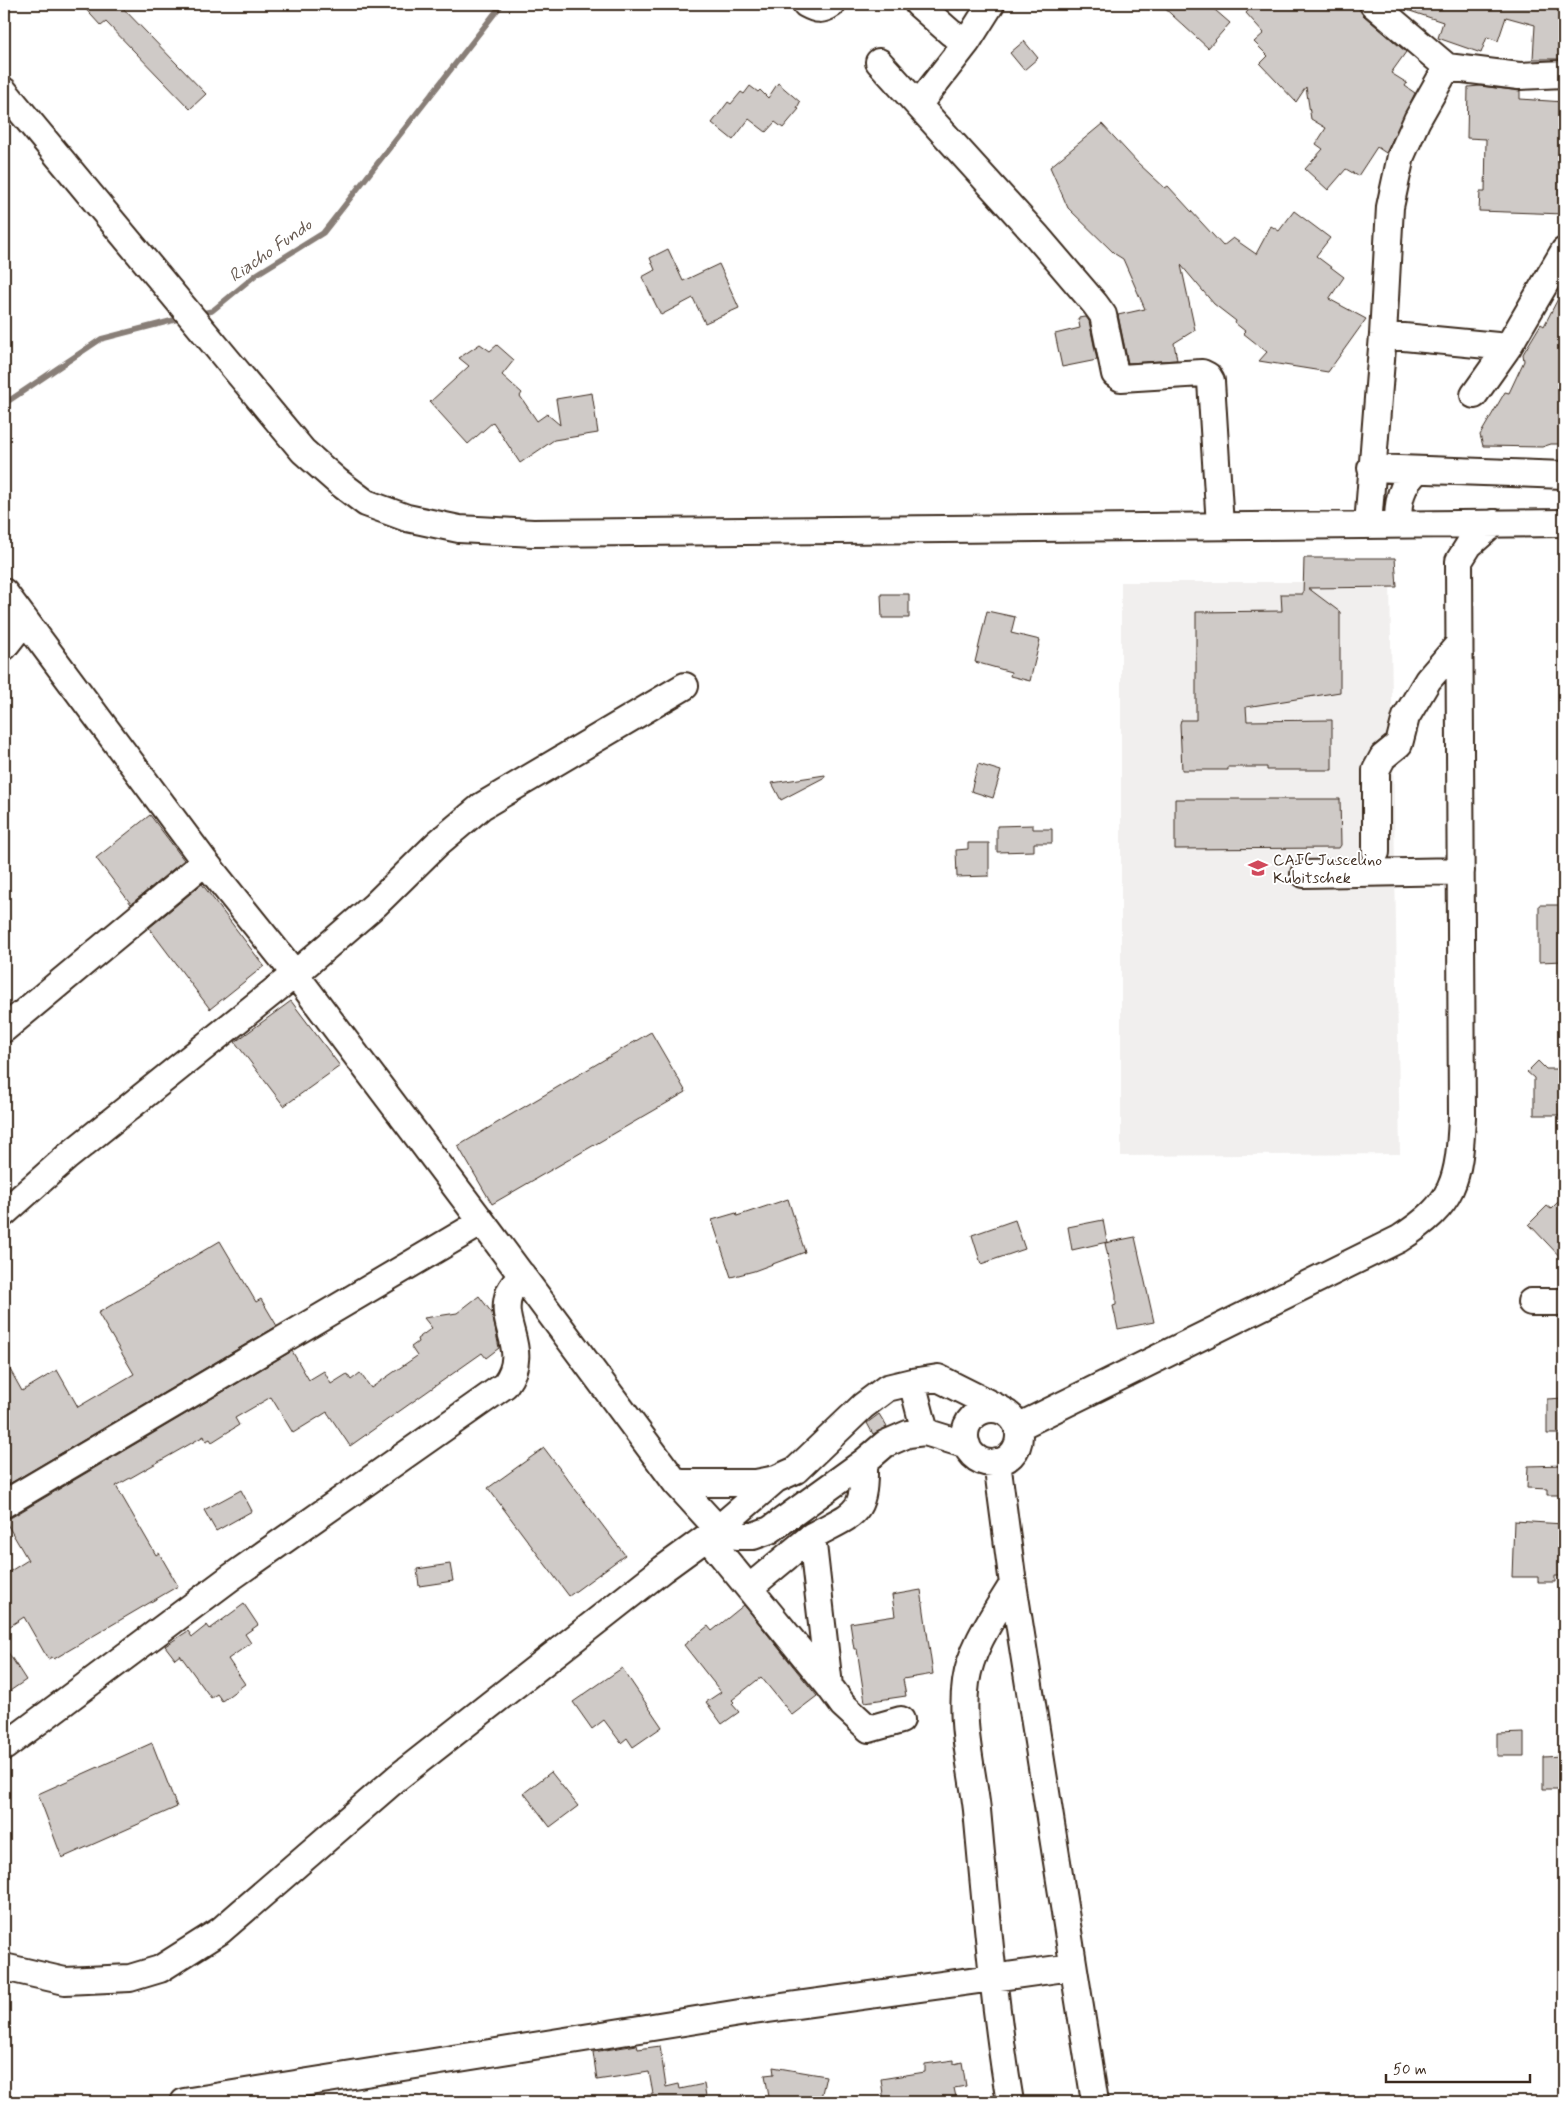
<svg xmlns="http://www.w3.org/2000/svg" width="1568" height="2106" font-family="Mynerve,sans-serif">
<style>
.built{fill:#f1efee}
.lines{fill:none;stroke-linecap:round;stroke-linejoin:round}
.stream{stroke:#887e77;stroke-width:5.5}
.building{fill:#cfcac7;stroke:#3b2a1e}
.minor-casing{stroke:#3b2a1e;stroke-width:30}
.minor{stroke:#fff;stroke-width:26}
.labels{text-anchor:middle;stroke-width:4;stroke-linejoin:round;paint-order:stroke}
.poi-label{font-size:16px;fill:#3b2a1e;stroke:#fff;text-anchor:start}
.water-label{font-size:18px;font-style:italic;fill:#685b52;stroke:#fff}
</style>
<rect width="100%" height="100%" fill="#fff"/>
<filter id="ink" filterUnits="userSpaceOnUse"><feTurbulence type="fractalNoise" baseFrequency=".02" numOctaves="2"/><feDisplacementMap in="SourceGraphic" scale="10" xChannelSelector="R" yChannelSelector="G"/><feConvolveMatrix kernelMatrix="1 2 1 2 8 2 1 2 1" color-interpolation-filters="sRGB"/></filter>
<g filter="url(#ink)">
<!-- built -->
<path class="built" d="M1121 582H1390L1400 1154 1121 1156Z"/>
<g class="lines">
<!-- stream -->
<path class="stream" d="M198 314 212 311 257 274 323 233 502 4
M4 404 101 339 182 318"/>
</g>
<!-- building -->
<path class="building" d="M81 4H119L206 94 190 109 106 22 101 26Z
M1160 4H1208L1230 23 1208 48Z
M1254 4H1358L1363 15 1406 52 1391 73 1407 83 1405 86 1415 93 1386 153 1377 147 1358 176 1346 169 1328 190 1305 169 1323 149 1316 144 1326 128 1311 119 1306 87 1296 102 1260 64 1268 56 1254 42 1264 33 1246 13Z
M1396 4H1564V29L1560 28 1559 59H1533L1535 25 1506 17 1498 41 1487 37 1481 53 1438 38 1443 22 1401 8Z
M1024 41 1038 58 1024 70 1010 53Z
M778 83 800 102 797 108 799 109 783 128 775 122 766 132 749 119 733 140 712 123 728 102 731 104 741 92 744 94 750 86 758 92 760 90 768 98Z
M1480 86 1520 91V99L1564 102V214L1479 211 1480 192H1485L1486 139 1467 138 1468 87Z
M1102 124 1138 163 1165 188 1168 186 1223 246 1233 238 1256 254 1271 226 1279 231 1294 211 1330 238 1316 256 1344 277 1329 299 1366 319 1328 372 1259 361 1267 352 1243 333 1245 331 1235 323 1236 321 1214 304 1181 265 1195 330 1174 343 1177 360 1128 363 1118 315 1145 309 1123 259 1115 254 1068 208 1050 167Z
M668 249 683 281 719 264 739 308 705 323 693 298 661 315 642 277 655 270 650 258Z
M1564 287V444H1551L1542 447 1483 446 1480 435 1505 392 1509 393 1524 361 1523 354 1541 324 1544 326Z
M1086 317 1089 321 1097 360 1062 367 1055 334 1080 328 1078 318Z
M480 344 490 351 497 345 514 360 502 375 522 393 520 396 537 421 547 414 560 425 556 399 592 393 598 433 554 440 520 463 493 422 468 444 430 402 469 366 459 358Z
M1304 558H1395L1397 587 1308 588 1340 612V692L1246 707 1247 721 1332 720V770H1267V767H1228V770H1182L1180 724 1181 720H1196V612L1282 611 1281 594H1303Z
M881 594H909V618H882Z
M987 611 1015 617 1011 633 1040 640 1030 681 1010 676 1011 672 975 662Z
M978 764 1001 771 993 798 971 791Z
M825 775V777L781 800 772 783Z
M1175 799H1340L1341 845 1339 848 1175 849Z
M150 815 184 860 131 904 96 858Z
M1033 825V829H1052V843H1034V851L997 852V826Z
M968 843H989V876L957 877 956 850 968 849Z
M202 884 264 966 210 1009 149 928Z
M1539 905H1564V961L1539 962Z
M291 1001 340 1066 284 1106 235 1042Z
M651 1032 686 1092 492 1204 458 1146Z
M1538 1061 1546 1069H1564V1115H1534V1078L1527 1072Z
M1564 1196V1261L1529 1224 1547 1206 1551 1209Z
M788 1199 805 1252 754 1271 731 1277 712 1220 736 1213 737 1216Z
M1015 1220 1025 1249 981 1264 972 1235Z
M1103 1220 1107 1242 1072 1250 1068 1227Z
M1135 1237 1154 1322 1118 1329 1113 1306 1116 1305V1294L1105 1243Z
M220 1241 256 1302 261 1299 277 1326 4 1487V1359L22 1391 57 1370 78 1407 134 1374 98 1313Z
M479 1296 492 1313 499 1348 486 1358 482 1353 350 1446 327 1412 293 1433 271 1397 235 1418 239 1425 212 1442 210 1439 206 1441 204 1436 116 1486 156 1555 159 1553 178 1586 54 1659 52 1657 48 1659 24 1617 4 1630V1575L28 1560 4 1519 12 1517 292 1351 309 1380 324 1371 331 1384 347 1374 351 1380 360 1373 371 1388 417 1356 411 1347 418 1342 417 1339 432 1328 424 1318 457 1313Z
M1564 1398V1434H1547V1399Z
M879 1414 887 1427 873 1434 867 1423Z
M544 1448 625 1555 569 1596 488 1488Z
M1564 1465V1495H1548V1489L1527 1488 1528 1466Z
M241 1490 252 1511 216 1531 204 1510Z
M1514 1521 1564 1524V1576H1555V1582H1538V1577H1512Z
M450 1564 453 1581 419 1586 417 1569Z
M921 1590 933 1674 903 1679 906 1696 865 1702 857 1649H854L850 1623 895 1616 892 1595Z
M244 1604 258 1625 245 1634 251 1643 228 1659 245 1684 222 1701 217 1694 211 1698 180 1655 175 1659 165 1646 188 1631 192 1637 207 1625 210 1629Z
M744 1605 817 1696 792 1715 761 1677 732 1700 734 1702 732 1704 739 1712 722 1724 706 1702 721 1692 684 1645 708 1626 712 1631Z
M4 1646 26 1680 4 1695Z
M622 1668 662 1727 633 1747 627 1738 621 1743 604 1720 592 1729 573 1702Z
M1524 1733V1756H1497V1734Z
M152 1743 177 1807 62 1858 38 1794Z
M1562 1756 1563 1789H1543V1757Z
M551 1772 578 1806 550 1827 524 1793Z
M637 2045 638 2049 660 2046 666 2087 679 2084 680 2089 704 2084 707 2102H648L647 2095 653 2094 649 2072 597 2080 593 2052Z
M954 2060V2064L962 2062 966 2086 954 2088 956 2097 950 2098 951 2102H884L881 2079 925 2072V2064Z
M773 2067 826 2076 820 2102H770L765 2075 774 2074Z"/>
<g class="lines">
<defs>
<path id="minor" d="M806 4C817 10 822 11 832 4
M918 4 951 33 967 42
M1373 4 1447 67 1519 76 1564 74
M879 62 1036 235 1095 304 1103 315 1115 374 1121 378 1202 373 1208 376 1211 381 1220 526
M4 91 303 451 337 481 366 503 407 518 459 529 533 533 1564 523
M918 105 967 42 991 4
M1383 335 1508 347
M1474 395 1508 347 1564 251
M1371 468 1564 475
M1398 524C1398 502 1400 485 1418 470
M1368 525 1383 335 1390 207 1401 156 1417 120 1447 67
M4 592 205 862 295 974 482 1222 676 1483 718 1529 737 1536H753L770 1530 864 1462 885 1444 908 1434 925 1432 967 1445
M4 647 25 620
M1376 852V770L1383 757 1399 744 1406 717 1428 680 1459 644
M1304 874 1461 871
M4 1029 205 862
M4 1213 67 1157 295 974 375 905 438 843 482 806 685 686
M1531 1302H1564
M912 1382 925 1432
M965 1436a27 27 0 1 1 54 0a27 27 0 1 1-54 0Z
M1018 1427 1399 1239C1455 1203 1459 1181 1462 1117L1459 561 1469 545 1494 523
M864 1462C865 1516 856 1512 812 1536L829 1686 843 1705 869 1729 901 1720
M997 1462 1013 1584 1095 2102
M676 1483H756L776 1479 796 1470 863 1406 887 1388 912 1382 938 1378 1002 1410
M4 1504 482 1222
M707 1537 829 1686
M749 1588 812 1536
M4 1747 230 1578 505 1385C532 1349 496 1324 510 1291 513 1285 518 1280 522 1275
M4 1967 65 1981 130 1978 160 1969 220 1931 398 1777 663 1569 718 1529 776 1479
M184 2102 746 2012 1072 1967
M1010 2102C994 2006 986 1907 977 1810 972 1767 960 1724 966 1682 971 1646 995 1614 1013 1584"/>
</defs>
<!-- minor casing -->
<use href="#minor" class="minor-casing"/>
<!-- minor -->
<use href="#minor" class="minor"/>
</g>
</g>
<!-- icons -->
<defs>
<symbol id="school-bare" viewBox="-9 -9 18 18"><path d="M0-5L7-2L0 1L-7-2ZM-4 1L0 2.5L4 1V4Q0 6-4 4Z" fill="#d1495b" stroke="#fff" stroke-width="2.5" paint-order="stroke"/></symbol>
</defs>
<g fill-rule="evenodd">
<use href="#school-bare" x="1244" y="854" width="28" height="28"/>
</g>
<g class="labels">
<!-- poi labels -->
<g class="poi-label">
<text x="1273" y="865">CAIC Juscelino<tspan x="1273" dy="18">Kubitschek</tspan></text>
</g>
<!-- water labels -->
<g class="water-label">
<text transform="translate(270 250) rotate(-35)" y="6">Riacho Fundo</text>
</g>
</g>
<!-- margin -->
<rect width="1568" height="2106" fill="none" stroke="#fff" stroke-width="20"/>
<rect x="10" y="10" width="1548" height="2086" fill="none" stroke="#3b2a1e" stroke-width="2" filter="url(#ink)"/>
<!-- scale -->
<path d="M1386 2074v8h144v-8" fill="none" stroke="#3b2a1e" stroke-width="2.5"/>
<text x="1393" y="2074" font-size="15" fill="#3b2a1e" stroke="#ffffff" stroke-width="4" paint-order="stroke">50 m</text>
</svg>
